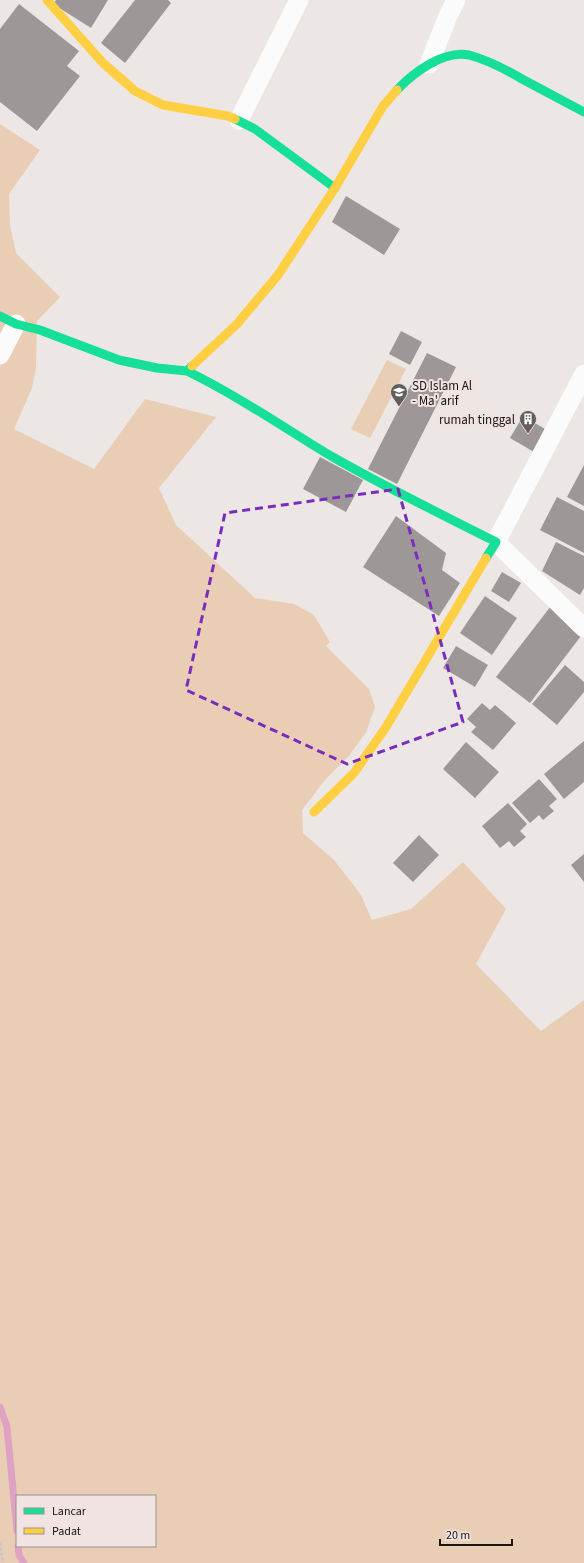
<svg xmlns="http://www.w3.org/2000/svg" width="584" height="1563" font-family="'Source Sans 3',sans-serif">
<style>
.green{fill:#e9ceb5;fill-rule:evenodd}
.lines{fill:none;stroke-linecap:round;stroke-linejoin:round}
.stream{stroke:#dfa2c2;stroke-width:7}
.building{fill:#9d9897}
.path{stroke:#c9c6c6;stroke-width:2.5;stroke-dasharray:3 2;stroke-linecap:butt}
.street{stroke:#fcfbfb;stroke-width:19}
.fast{stroke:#16e098;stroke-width:9}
.slow{stroke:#ffcf43;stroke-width:9}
.marked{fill:none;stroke:#7b2cbf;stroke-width:3;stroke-dasharray:8 5;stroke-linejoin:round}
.labels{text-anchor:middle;stroke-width:4;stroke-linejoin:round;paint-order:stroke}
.poi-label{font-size:13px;fill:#191515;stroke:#f0e3e1;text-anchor:start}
</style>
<rect width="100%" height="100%" fill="#ece6e4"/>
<!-- green -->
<path class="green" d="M0 124 40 150 9 194 10 225 16 253 60 297 37 321 36 368 32 388 14 429 94 469 145 399 216 417 159 488 176 525 255 598 294 604 314 615 330 642 326 646 369 689 375 707 366 732 349 756 325 780 302 810 303 833 334 860 361 895 372 920 411 909 463 862 506 909 476 964 541 1031 584 1000V1563H0ZM17 1496H155V1546H17Z
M387 360 406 369 370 438 351 429Z"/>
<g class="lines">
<!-- stream -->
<path class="stream" d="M0 1407 7 1427 17 1531
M18 1546 19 1555 24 1563"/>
</g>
<!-- building -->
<path class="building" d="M56 0H108L91 28 53 4Z
M135 0H168L171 3 125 63 101 43Z
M19 4 79 51 67 66 80 76 37 131 0 102V29Z
M346 196 400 229 384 255 332 222Z
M401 331 422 342 410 365 389 354Z
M427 353 456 367 397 484 368 469Z
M523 416 545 429 534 452 510 438Z
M320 457 363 480 346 512 303 489Z
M584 465V506L567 497Z
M557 497 584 511V553L540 530Z
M396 516 446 553 442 570 460 583 439 616 363 567Z
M556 542 584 556V588L580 595 542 571Z
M502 572 521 583 509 602 491 591Z
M485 596 517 618 492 655 460 633Z
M551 606 584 632 530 703 496 677Z
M456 646 488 665 475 687 443 668Z
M565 665 584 682V692L557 725 532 704Z
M482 703 490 710 495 705 516 723 493 750 471 732 476 727 467 719Z
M584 741V782L564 799 544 774Z
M466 742 499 772 475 798 443 769Z
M539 779 557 799 549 806 554 811 543 820 539 815 530 823 512 803Z
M508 803 527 824 520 831 526 837 514 847 509 841 500 848 482 826Z
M419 835 439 855 413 882 393 863Z
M584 854V882L571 865Z"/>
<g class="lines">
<!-- path -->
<path class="path" d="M0 1543 3 1563"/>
<!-- street -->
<path class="street" d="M429 64 448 16 456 0
M239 120 299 0
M0 355 16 324
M584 374 496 542 584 628"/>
<!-- fast -->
<path class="fast" d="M397 90C413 73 443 50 469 55 488 60 505 69 522 79 543 90 563 101 584 112
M235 119 255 129 335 188
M0 316 16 324 40 330 119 360 157 368 187 371 192 366
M187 371C238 396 283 427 331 456 385 487 441 514 496 542L486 558"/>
<!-- slow -->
<path class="slow" d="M47 0 103 63 135 91 163 105 228 116 235 119
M192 366 237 324 278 275 335 188 383 106 397 90
M314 812 354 773 386 727 486 558"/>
</g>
<!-- marked area -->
<path class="marked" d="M398 489 463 722 347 764 186 690 225 513Z"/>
<!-- icons -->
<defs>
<symbol id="school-pin" viewBox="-11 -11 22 30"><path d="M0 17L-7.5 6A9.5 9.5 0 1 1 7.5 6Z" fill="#635e5d" stroke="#f0e3e1"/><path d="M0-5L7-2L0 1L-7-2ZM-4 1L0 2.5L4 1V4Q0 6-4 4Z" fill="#fff"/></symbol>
<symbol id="building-pin" viewBox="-11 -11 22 30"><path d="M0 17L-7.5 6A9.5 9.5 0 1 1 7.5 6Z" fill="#635e5d" stroke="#f0e3e1"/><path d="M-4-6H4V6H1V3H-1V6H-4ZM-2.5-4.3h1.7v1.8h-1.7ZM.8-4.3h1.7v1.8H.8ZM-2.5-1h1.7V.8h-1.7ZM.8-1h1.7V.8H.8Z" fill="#fff"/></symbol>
</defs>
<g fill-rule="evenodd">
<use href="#school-pin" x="389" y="382" width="20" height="27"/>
<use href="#building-pin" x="518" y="409" width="20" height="27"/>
</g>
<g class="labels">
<!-- poi labels -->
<g class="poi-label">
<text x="412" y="390">SD Islam Al<tspan x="412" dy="15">- Ma' arif</tspan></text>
<text x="515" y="424" text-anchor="end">rumah tinggal</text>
</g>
</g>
<!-- legend -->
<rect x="16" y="1495" width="140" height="52" fill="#f0e3e1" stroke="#9a918f"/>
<rect x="24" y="1508" width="20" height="6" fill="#16e098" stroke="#9a918f"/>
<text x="52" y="1515" font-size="12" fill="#191515">Lancar</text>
<rect x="24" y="1528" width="20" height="6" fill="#ffcf43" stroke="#9a918f"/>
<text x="52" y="1535" font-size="12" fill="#191515">Padat</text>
<!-- scale -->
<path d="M440 1539v6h72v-6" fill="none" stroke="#191515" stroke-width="2"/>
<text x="446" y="1539" font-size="12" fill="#191515" stroke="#f0e3e1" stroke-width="3" paint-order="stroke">20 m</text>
</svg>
